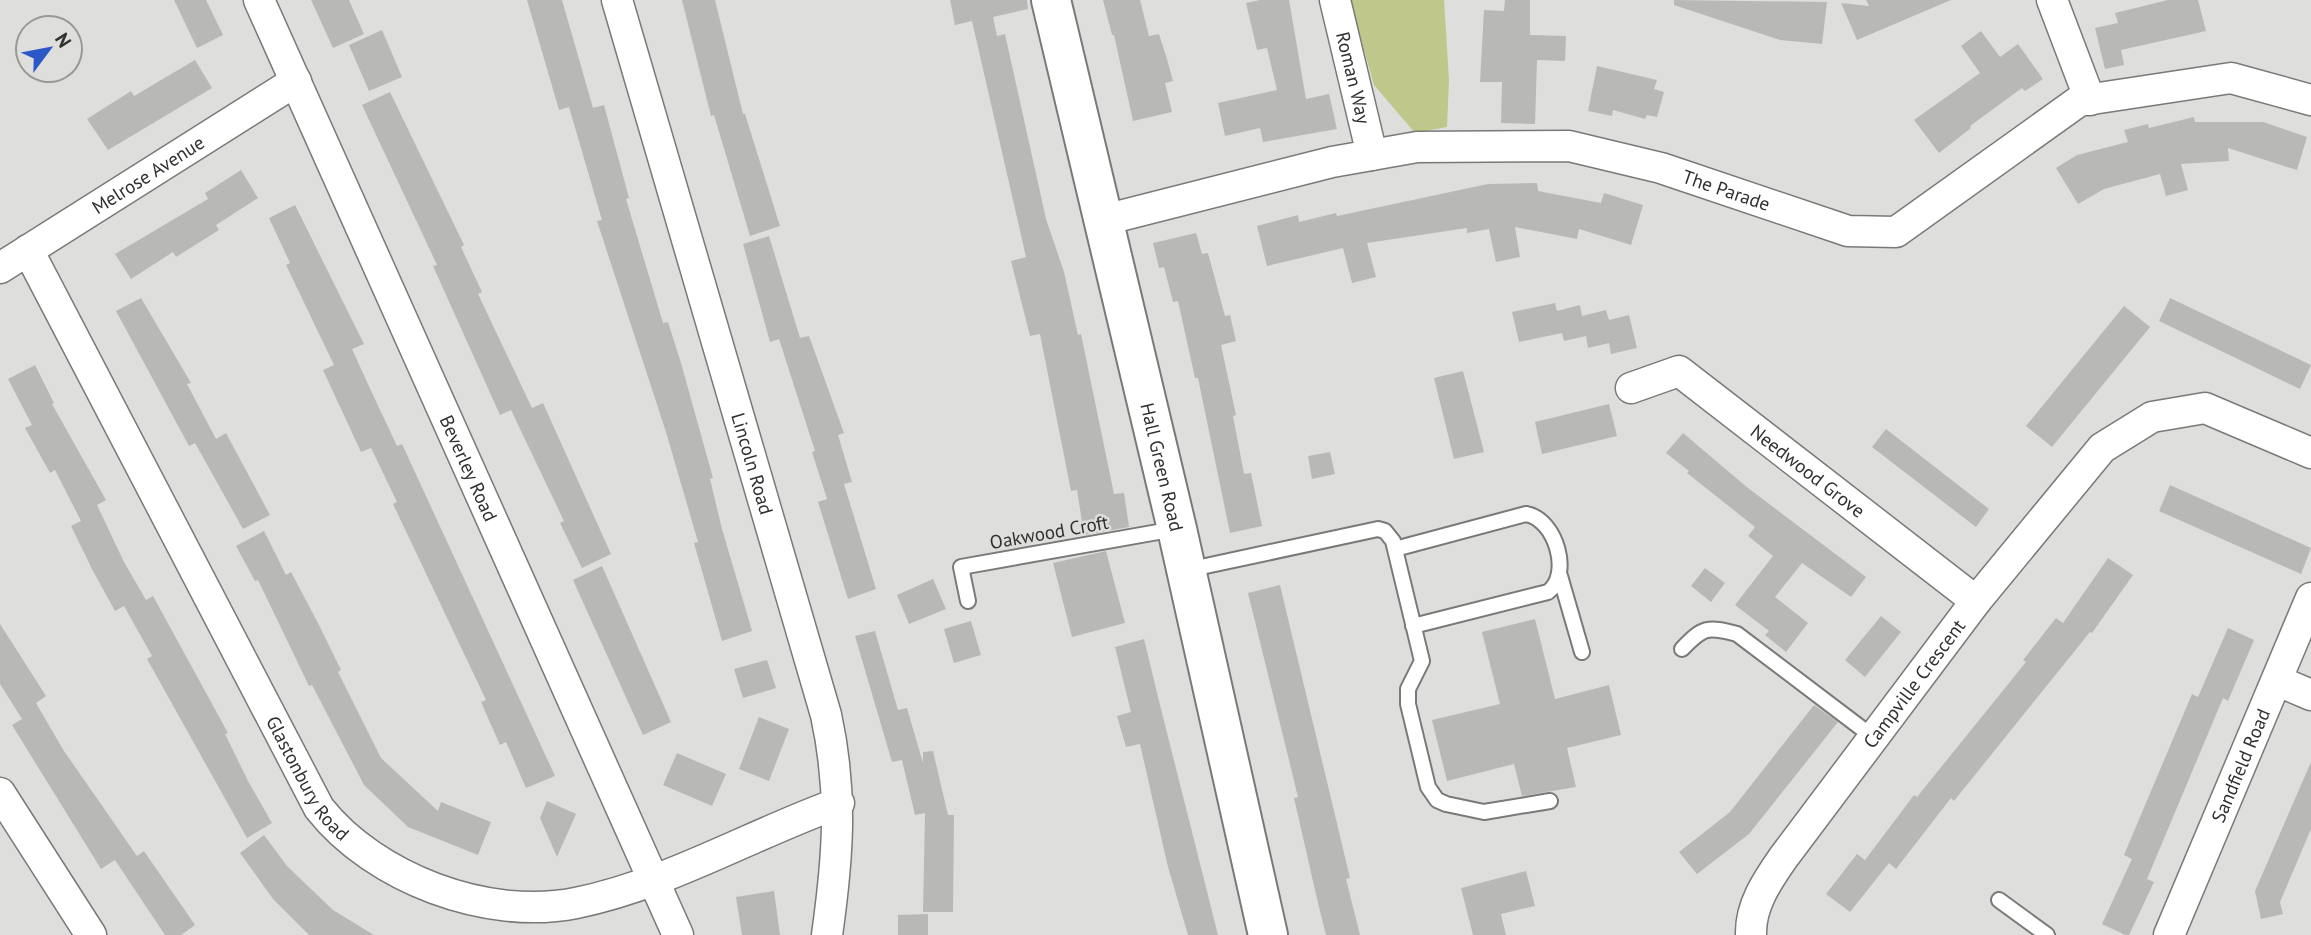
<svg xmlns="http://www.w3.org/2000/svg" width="2311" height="935" font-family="'PT Sans',sans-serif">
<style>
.green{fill:#c0c78b}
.building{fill:#b8b9b6}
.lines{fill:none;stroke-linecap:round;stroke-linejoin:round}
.lane-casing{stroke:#797a77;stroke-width:18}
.street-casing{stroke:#797a77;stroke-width:33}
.secondary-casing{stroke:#797a77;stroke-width:42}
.lane{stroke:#fff;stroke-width:14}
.street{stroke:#fff;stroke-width:30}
.secondary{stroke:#fff;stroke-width:38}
.labels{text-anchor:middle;stroke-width:5;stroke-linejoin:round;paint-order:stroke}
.street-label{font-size:19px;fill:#30302f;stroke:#dedfdc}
</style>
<rect width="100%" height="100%" fill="#dedfdc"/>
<!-- green -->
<path class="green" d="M1350 0H1444L1449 80 1447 127 1415 133 1374 85Z"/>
<!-- building -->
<path class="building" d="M174 0H206L223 35 197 48Z
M311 0H349L364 34 333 48Z
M527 0H562L593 108 604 105 629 198 626 199 663 323 668 322 681 363 713 478 710 479 722 529 752 631 722 641 694 543 698 542 666 432 597 221 602 220 569 107 559 110Z
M682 0H715L743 114H745L780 226 750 236 714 115 711 116Z
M950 0H1027L1028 9 993 17 997 36 1005 34 1046 219 1064 272 1078 335 1081 334 1114 494 1124 493 1129 527 1084 535 1077 490 1071 491 1040 334 1030 336 1011 261 1026 257 972 21 955 25Z
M1103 0H1140L1149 36 1159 34 1167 59 1173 81 1165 83 1172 112 1133 121 1114 35H1112Z
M1260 0H1289L1306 99 1329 94 1337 129 1263 142 1260 128 1225 136 1218 103 1277 90 1267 48 1257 50 1246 3Z
M1505 0H1530V35L1566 36 1565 61 1537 60 1535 124 1501 123 1502 82H1480L1484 10 1504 11Z
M1674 0 1827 2 1822 44 1780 40 1674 5Z
M1866 0H1951L1857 40 1841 3 1869 6Z
M2168 0H2198L2206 31 2121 50 2124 65 2105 69 2095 28 2118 23 2115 13Z
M382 30 402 77 369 91 349 45Z
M1981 31 2000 57 2018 44 2043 79 2025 91 2022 88 1970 126 1971 128 1939 153 1914 120 1980 73 1961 46Z
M195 60 212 88 108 150 87 119 131 91 134 96Z
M1597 66 1657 80 1654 89 1664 92 1657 117 1647 115 1645 119 1613 110 1612 116 1588 111Z
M390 92 464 245 461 247 482 292 478 294 532 408 543 403 611 554 582 568 560 523 564 521 511 410 500 415 433 266 437 265 362 105Z
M2194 117 2195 122H2263L2307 137 2297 170 2228 148 2229 161 2181 164 2188 190 2166 196 2160 174 2104 189 2078 204 2056 168 2077 155 2128 142 2124 130 2148 124 2149 128Z
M241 170 258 198 216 225 219 230 176 257 173 252 131 279 115 254 208 199 205 193Z
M1537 183 1538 191 1601 203 1604 193 1643 205 1631 245 1579 229 1577 239 1515 227 1520 257 1496 262 1489 229 1467 233V228L1367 243 1376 277 1352 283 1343 248 1267 266 1257 226 1298 215 1299 222 1336 213 1337 216 1488 184Z
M295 205 364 344 352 349 373 395 397 446 402 444 555 776 526 788 506 742 500 745 481 702 486 700 393 504 397 502 371 448 361 452 323 370 334 365 286 265 290 263 269 218Z
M1196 233 1202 254 1208 253 1225 316 1230 315 1236 341 1221 345 1236 415 1233 416 1244 474 1251 473 1262 526 1230 533 1198 378H1195L1178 301 1173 302 1164 267 1159 268 1153 243Z
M769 236 800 338 809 336 844 433 838 435 852 482 844 484 876 589 848 599 818 502 827 499 812 452 815 451 779 339 770 342 743 244Z
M141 298 191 383 187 384 216 439 226 433 270 515 243 529 195 443 189 446 116 311Z
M2170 298 2311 365 2300 389 2159 321Z
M1555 303 1557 311 1580 305 1582 316 1606 310 1609 320 1629 315 1637 348 1611 354 1609 343 1588 348 1586 336 1564 341 1562 333 1519 342 1512 312Z
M2124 306 2150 327 2052 447 2026 426Z
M35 365 54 403 52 404 106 500 97 505 124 562 146 600 153 596 228 733 225 734 248 781 272 823 247 838 147 659 152 656 124 606 115 611 93 571 71 526 81 521 55 470 50 473 25 428 32 425 8 379Z
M1463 371 1484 452 1454 459 1434 378Z
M1609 404 1617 436 1542 454 1535 422Z
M1886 429 1989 509 1976 527 1872 447Z
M1683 433 1748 488 1866 577 1851 597 1802 563 1775 597 1808 623 1786 652 1765 635 1769 631 1735 605 1773 556 1748 536 1755 527 1687 473 1689 471 1666 453Z
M1330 452 1335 474 1312 479 1308 456Z
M2170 485 2311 548 2301 574 2159 511Z
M264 531 286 575 291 572 318 623 341 670 338 672 381 758 438 811 441 802 491 822 478 855 408 827 364 785 312 685 309 686 258 580 255 581 236 546Z
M1106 551 1125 623 1072 637 1053 563Z
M2108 558 2133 575 2092 633 2090 632 1954 801 1951 798 1896 869 1889 863 1850 912 1826 894 1857 854 1865 860 1914 795 1917 797 2026 662 2023 660 2056 618 2063 623Z
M602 566 671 722 643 735 573 580Z
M1705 568 1725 583 1711 602 1691 586Z
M933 579 946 609 909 624 897 595Z
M1280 585 1350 878 1346 879 1360 935H1326L1318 903 1294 798 1298 797 1248 593Z
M1881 616 1901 632 1865 677 1845 660Z
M1535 619 1555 699 1609 685 1621 735 1567 748 1576 787 1522 796 1514 764 1447 781 1432 720 1500 704 1482 632Z
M971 621 981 655 954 663 944 629Z
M0 624 46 696 36 703 64 751 137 856 144 851 195 925 181 935H165L115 860 101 869 12 725 22 719 0 684Z
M2228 628 2254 640 2228 701 2223 698 2147 879 2154 882 2129 935H2125L2102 924 2132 859 2124 855 2192 694 2198 697Z
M875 631 898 710 907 708 923 763V752L933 751 948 815H954L953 912H923L925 813 915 815 902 760 892 762 855 636Z
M1144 639 1159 701 1218 935H1188L1168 867 1140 744 1126 747 1117 716 1131 712 1115 647Z
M767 660 776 688 743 698 734 669Z
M1814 705 1838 722 1749 834 1697 874 1679 852 1730 812Z
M759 717 789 729 769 781 739 769Z
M677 753 726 774 712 806 663 785Z
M2311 762V829L2280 902 2283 914 2261 919 2255 891Z
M547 801 576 814 557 857 540 818Z
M264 835 287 866 333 910 374 935H309L273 899 240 853Z
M1526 871 1535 906 1501 914 1506 935H1473L1461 888Z
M774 891 780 935H742L736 897Z
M928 914V935H898V915Z"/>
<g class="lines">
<defs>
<path id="lane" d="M1395 549 1526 514C1556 519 1572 575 1548 592L1413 626
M1187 570 1378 529 1385 531 1393 541 1422 661 1408 689V704L1428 787 1437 800 1446 804 1484 812 1550 801
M1560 576 1582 652
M968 601 961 567 1175 529
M1682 649C1703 627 1707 626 1737 634L1873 737
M1999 900 2047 935"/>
<g id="street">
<path id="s1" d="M259 0 678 935"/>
<path id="s2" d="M617 0 826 715C843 793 838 857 827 935"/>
<path id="s3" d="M1335 0 1372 155"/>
<path d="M2052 0 2090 100"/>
<path id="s4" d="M1104 220 1332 162 1417 147 1569 146 1661 168 1848 231 1896 232 2079 101 2231 78 2311 100"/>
<path id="s5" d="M28 250 319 808C374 878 487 921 576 903 666 885 752 834 839 803"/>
<path id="s6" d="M0 268 296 81"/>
<path id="s7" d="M1631 388 1679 371 1976 601"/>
<path d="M2278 681 2311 695"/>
<path d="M0 793 91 935"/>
<path id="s8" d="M1751 935C1750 906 1767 881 1783 858L1976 601 2102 448 2152 417 2205 408 2311 453"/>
<path id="s9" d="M2169 935 2311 598"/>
</g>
<g id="secondary">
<path id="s10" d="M1051 0 1177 529 1268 935"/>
</g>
</defs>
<!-- lane casing -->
<use href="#lane" class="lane-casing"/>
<!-- street casing -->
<use href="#street" class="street-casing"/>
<!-- secondary casing -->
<use href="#secondary" class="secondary-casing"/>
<!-- lane -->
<use href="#lane" class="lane"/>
<!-- street -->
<use href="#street" class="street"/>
<!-- secondary -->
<use href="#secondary" class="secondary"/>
</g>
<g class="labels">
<!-- street labels -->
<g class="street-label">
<text dy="7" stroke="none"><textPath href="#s3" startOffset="80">Roman Way</textPath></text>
<text dy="7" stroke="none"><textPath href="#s6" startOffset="175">Melrose Avenue</textPath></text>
<text dy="7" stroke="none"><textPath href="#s4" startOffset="637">The Parade</textPath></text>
<text dy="7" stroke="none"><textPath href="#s2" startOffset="483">Lincoln Road</textPath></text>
<text dy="7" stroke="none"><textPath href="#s1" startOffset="513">Beverley Road</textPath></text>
<text dy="7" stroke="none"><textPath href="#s10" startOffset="480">Hall Green Road</textPath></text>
<text dy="7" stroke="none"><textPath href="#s7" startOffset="214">Needwood Grove</textPath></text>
<text transform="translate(1049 532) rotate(-10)" y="7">Oakwood Croft</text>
<text dy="7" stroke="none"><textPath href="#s8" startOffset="303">Campville Crescent</textPath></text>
<text dy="7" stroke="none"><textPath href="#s9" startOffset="184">Sandfield Road</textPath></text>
<text dy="7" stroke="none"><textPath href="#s5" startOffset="598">Glastonbury Road</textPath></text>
</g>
</g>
<!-- north arrow -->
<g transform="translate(49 49) rotate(58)"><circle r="33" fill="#dedfdc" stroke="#989997" stroke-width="2"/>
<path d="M0-5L12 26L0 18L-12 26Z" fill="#2c57c6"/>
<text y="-10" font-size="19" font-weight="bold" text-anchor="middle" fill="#30302f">N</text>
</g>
</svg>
